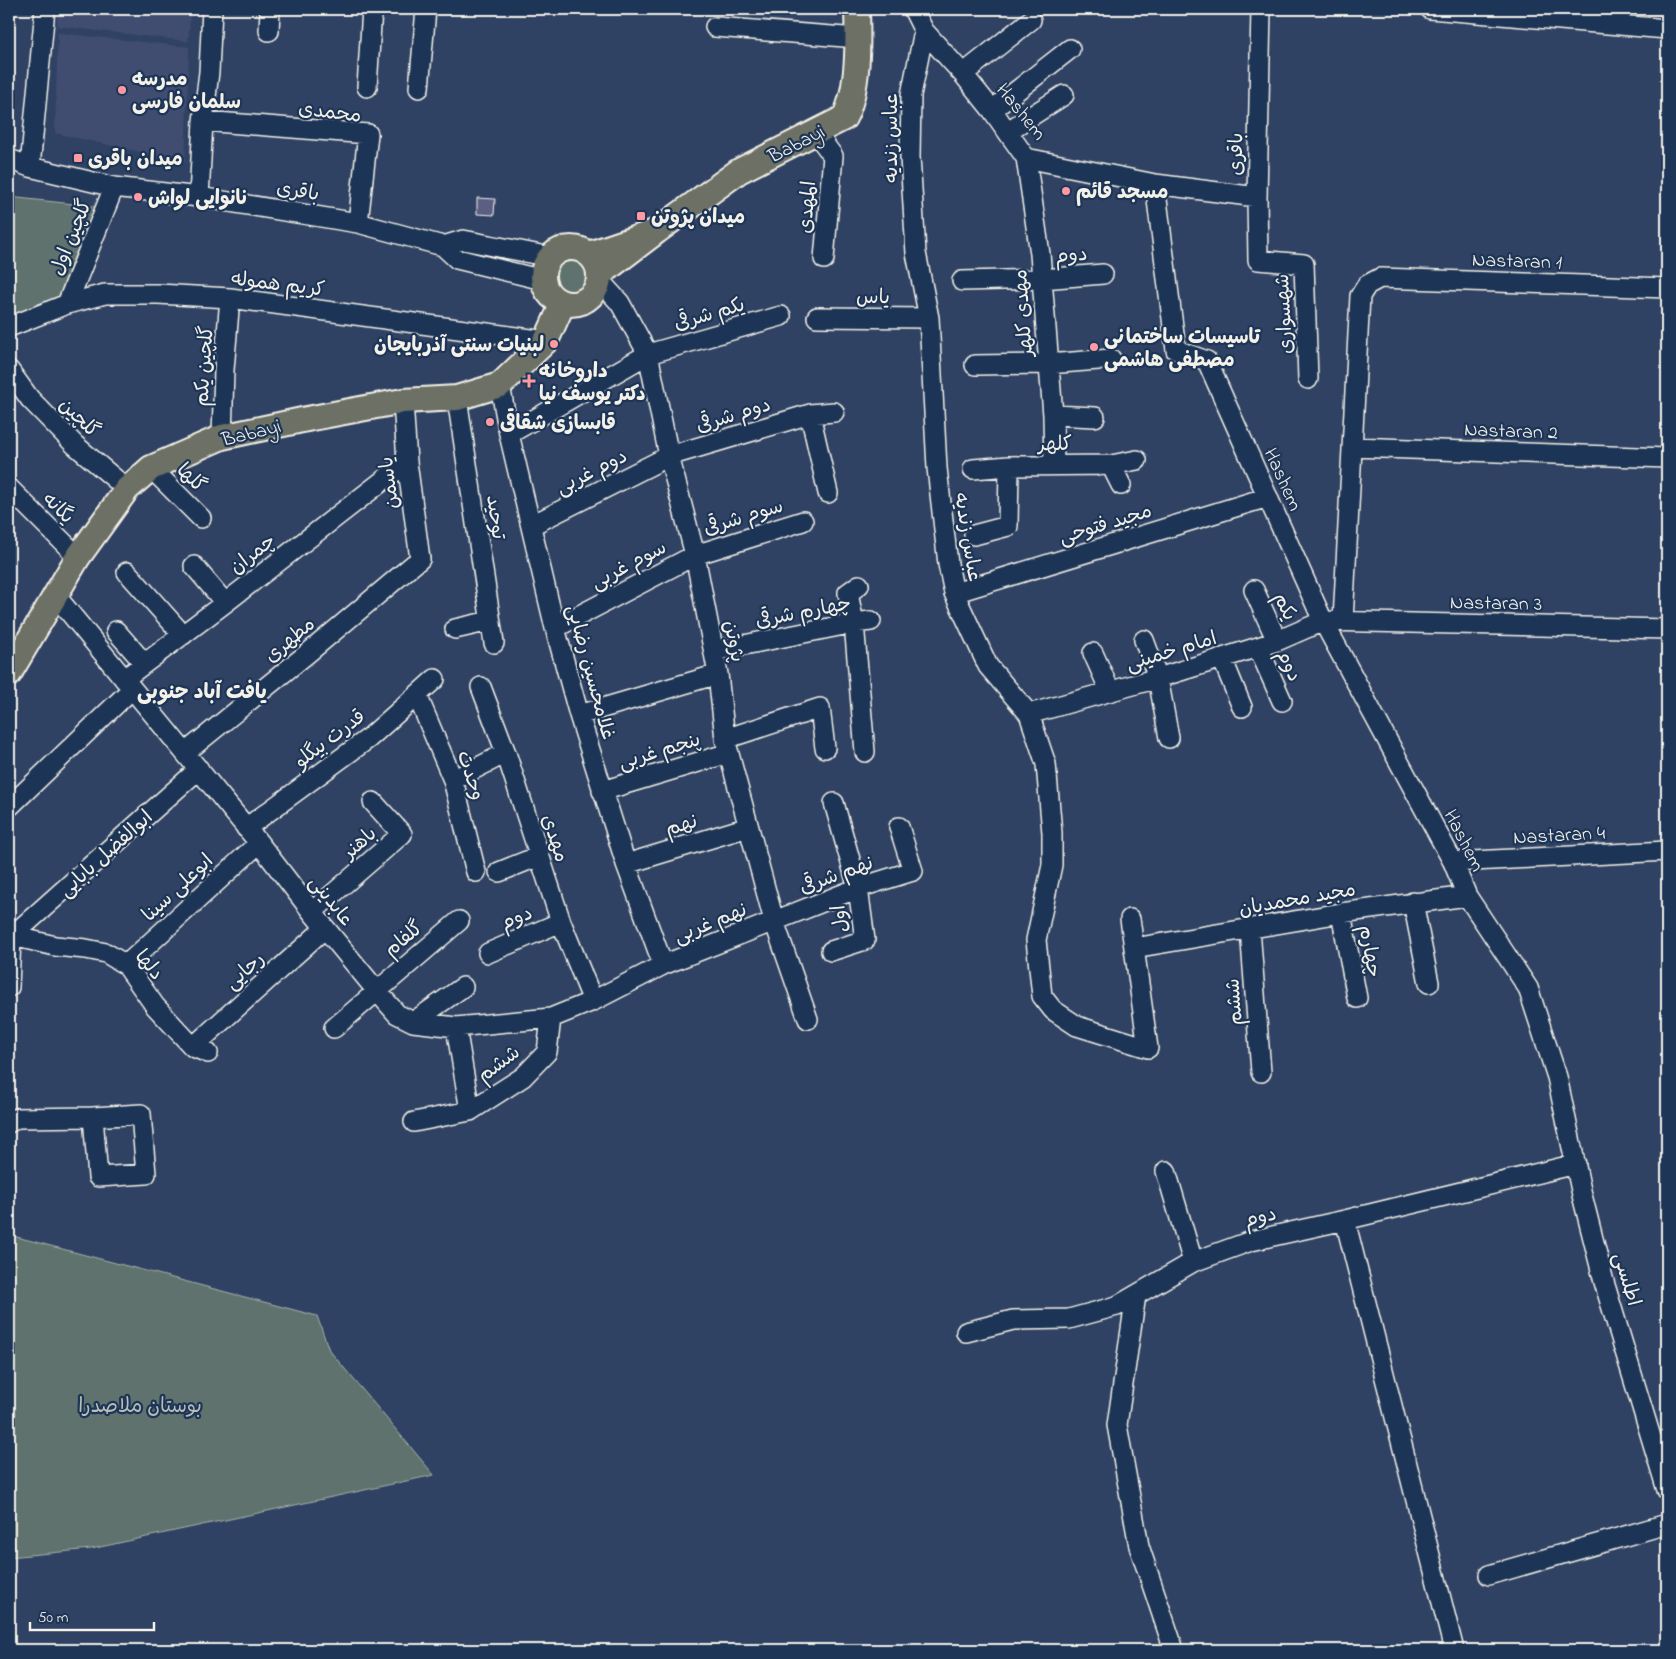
<svg xmlns="http://www.w3.org/2000/svg" width="1676" height="1659" font-family="'Indie Flower','Playpen Sans Arabic',sans-serif">
<style>
.built{fill:#414e70}
.green{fill:#5e726d;stroke:#a9b2aa}
.building{fill:#5b5f84;stroke:#f4f1e8}
.lines{fill:none;stroke-linecap:round;stroke-linejoin:round}
.minor-casing{stroke:#f4f1e8;stroke-width:22}
.major-casing{stroke:#f4f1e8;stroke-width:28}
.minor{stroke:#1d3557;stroke-width:19}
.major{stroke:#6c7065;stroke-width:24}
.poi-dot{fill:#ff9aa2;stroke:#1d3557;stroke-width:2}
.labels{text-anchor:middle;stroke-width:4.5;stroke-linejoin:round;paint-order:stroke}
.poi-label{font-size:20px;font-weight:bold;fill:#f4f1e8;stroke:#1d3557;text-anchor:start}
.street-label{font-size:20px;fill:#f4f1e8;stroke:#1d3557}
.park-label{font-size:20px;fill:#b8beb7;stroke:#1d3557}
.neighbourhood-label{font-size:21px;font-weight:bold;fill:#f4f1e8;stroke:#1d3557}
</style>
<rect width="100%" height="100%" fill="#304264"/>
<filter id="ink" filterUnits="userSpaceOnUse"><feTurbulence type="fractalNoise" baseFrequency=".02" numOctaves="2"/><feDisplacementMap in="SourceGraphic" scale="10" xChannelSelector="R" yChannelSelector="G"/><feConvolveMatrix kernelMatrix="1 2 1 2 8 2 1 2 1" color-interpolation-filters="sRGB"/></filter>
<g filter="url(#ink)">
<!-- built -->
<path class="built" d="M58 9H191L188 41 57 26Z
M1591 9H1667V13Z
M58 33 189 47 185 162 55 133Z"/>
<!-- green -->
<path class="green" d="M9 197 101 207 91 236 76 252 56 303 13 315 9 304Z
M550 275a22 22 0 1 1 44 0a22 22 0 1 1-44 0Z
M9 1235 317 1316 329 1350 434 1475 91 1549 9 1557Z"/>
<!-- building -->
<path class="building" d="M477 198 495 199 494 215 477 214Z"/>
<g class="lines">
<defs>
<path id="minor" d="M913 9 924 31 963 74 992 110 1026 158 1155 184 1257 197 1261 9
M1430 9 1667 29
M715 27 858 38
M269 31 270 9
M924 31 911 95 910 157 916 253 929 318 937 468 948 564 954 593 988 666 1029 714 1046 764 1052 833V865L1036 940 1042 996 1053 1010 1077 1026 1148 1048 1130 919
M963 74 1031 20
M367 87 372 9
M419 88 426 9
M992 110 1070 49
M203 121 368 134 358 223
M1008 131 1064 95
M816 133 833 156 824 259
M1026 158 1040 254 1053 415 1054 465
M9 159 30 167 114 187 199 197 358 223 443 246 457 259 543 280
M30 167 45 9
M1155 184 1176 350 1207 361 1323 621 1453 862 1467 896 1528 988 1557 1077 1582 1195 1604 1282 1667 1490
M199 197 203 121 209 72 212 9
M1257 197 1258 260 1304 264 1308 379
M443 246 463 240 551 257
M599 280 620 303 648 354 669 456 695 555 718 674 725 739 774 921 808 1019
M962 281 1042 279 1103 274
M67 304 114 187
M817 317 929 318
M9 327 67 304 105 294H158L230 298 546 341
M975 365 1048 364 1111 359
M9 370 30 399 75 445 127 489
M500 385 509 434 555 628 579 715 626 864 663 965
M457 398 494 643
M810 414 828 493
M1053 415 1095 417
M509 434 648 354 781 316
M222 437 224 370 230 298
M1353 447 1667 458
M1111 465 1121 485
M151 468 201 518
M973 469 1009 466 1111 465 1137 460
M9 488 78 557
M532 525 669 456 810 414 834 412
M974 535 1008 526 1009 466
M194 566 225 603
M127 572 183 635
M859 585 848 593 854 623 865 752
M1254 590 1277 641
M954 593 1268 497
M56 596 259 843 312 912 376 990 397 1014 413 1022 456 1027 551 1018 593 1001 663 965 858 888 913 871 899 827
M1343 621 1360 296 1367 285 1380 278 1667 288
M555 628 695 555 803 521
M455 629 490 621
M116 631 144 663
M1144 640 1158 678 1169 738
M1258 647 1282 701
M714 651 854 623 871 621
M1093 653 1110 691
M1222 658 1242 707
M124 679 225 603 407 462
M481 687 506 753 561 922 593 1001
M417 695 453 780 476 872
M1029 714 1158 678 1258 647 1277 641 1323 621 1667 629
M579 715 718 674
M725 739 820 708 825 748
M185 753 308 653 420 559 407 462 403 401
M453 780 506 753
M602 791 729 753
M9 807 132 689
M246 828 369 738 435 679
M1453 862 1667 851
M626 864 748 827
M499 872 539 856
M1413 902 1429 983
M312 912 402 834 373 802
M1341 913 1357 998
M1250 929 1261 1072
M9 935 55 946 86 949 106 953 126 965 155 1006 193 1047 208 1053
M1134 948 1341 913 1467 896
M831 951 865 940 858 888 834 803
M488 953 561 922
M126 965 259 843
M9 987 11 937 199 769
M413 1022 463 987
M456 1027 470 1111
M334 1028 459 921
M193 1047 325 928
M414 1122 470 1111 523 1077 547 1052 551 1018
M9 1123 17 1118 93 1117 141 1114 146 1174 98 1177 93 1117
M1166 1171 1193 1262
M1345 1220 1454 1650
M1136 1295 1117 1425 1139 1546 1174 1650
M966 1332 1013 1320 1069 1319 1117 1306 1193 1262 1251 1241 1345 1220 1576 1164
M1489 1575 1667 1524"/>
<path id="major" d="M657 231 739 171 844 118C859 90 858 41 857 9
M543 276a28 28 0 1 1 56 0a28 28 0 1 1-56 0Z
M589 254 657 231 599 275
M9 674 78 557 127 489 151 468 222 437 307 419 403 401 457 398 500 385 546 341 563 303"/>
</defs>
<!-- minor casing -->
<use href="#minor" class="minor-casing"/>
<!-- major casing -->
<use href="#major" class="major-casing"/>
<!-- minor -->
<use href="#minor" class="minor"/>
<!-- major -->
<use href="#major" class="major"/>
</g>
</g>
<!-- markers -->
<g class="poi-dot">
<circle cx="122" cy="90" r="5"/>
<rect x="73" y="153" width="10" height="10" rx="2.5"/>
<circle cx="1066" cy="191" r="5"/>
<circle cx="138" cy="197" r="5"/>
<rect x="636" y="211" width="10" height="10" rx="2.5"/>
<circle cx="554" cy="344" r="5"/>
<circle cx="1094" cy="347" r="5"/>
<path d="M526.5 373.5h5v5h5v5h-5v5h-5v-5h-5v-5h5z"/>
<circle cx="490" cy="422" r="5"/>
</g>
<g class="labels">
<!-- poi labels -->
<g class="poi-label">
<text x="132" y="85">مدرسه<tspan x="132" dy="23">سلمان فارسی</tspan></text>
<text x="88" y="165">میدان باقری</text>
<text x="1076" y="198">مسجد قائم</text>
<text x="148" y="204">نانوایی لواش</text>
<text x="651" y="223">میدان پژوتن</text>
<text x="1104" y="343">تاسیسات ساختمانی<tspan x="1104" dy="23">مصطفی هاشمی</tspan></text>
<text x="544" y="351" text-anchor="end">لبنیات سنتی آذربایجان</text>
<text x="539" y="377">داروخانه<tspan x="539" dy="23">دکتر یوسف نیا</tspan></text>
<text x="500" y="429">قابسازی شقاقی</text>
</g>
<!-- street labels -->
<g class="street-label">
<text transform="translate(330 111) rotate(7)" y="7">محمدی</text>
<text transform="translate(1022 111) rotate(51)" y="7">Hashem</text>
<text transform="translate(890 138) rotate(-90)" y="7">عباس زندیه</text>
<text transform="translate(796 143) rotate(-27)" y="7">Babayi</text>
<text transform="translate(1235 154) rotate(-89)" y="7">باقری</text>
<text transform="translate(298 190) rotate(9)" y="7">باقری</text>
<text transform="translate(806 207) rotate(-85)" y="7">المهدی</text>
<text transform="translate(70 237) rotate(-68)" y="7">گلچین اول</text>
<text transform="translate(1071 254) rotate(-5)" y="7">دوم</text>
<text transform="translate(1517 260) rotate(2)" y="7">Nastaran 1</text>
<text transform="translate(278 283) rotate(7)" y="7">کریم هموله</text>
<text transform="translate(873 296) rotate(1)" y="7">یاس</text>
<text transform="translate(709 313) rotate(-16)" y="7">یکم شرقی</text>
<text transform="translate(1022 313) rotate(-94)" y="7">مهدی کلهر</text>
<text transform="translate(1283 314) rotate(-93)" y="7">شهسواری</text>
<text transform="translate(203 366) rotate(-86)" y="7">گلچین یکم</text>
<text transform="translate(733 414) rotate(-17)" y="7">دوم شرقی</text>
<text transform="translate(80 417) rotate(44)" y="7">گلچین</text>
<text transform="translate(1511 430) rotate(2)" y="7">Nastaran 2</text>
<text transform="translate(251 432) rotate(-14)" y="7">Babayi</text>
<text transform="translate(1055 443) rotate(-1)" y="7">کلهر</text>
<text transform="translate(591 471) rotate(-27)" y="7">دوم غربی</text>
<text transform="translate(192 477) rotate(45)" y="7">گلها</text>
<text transform="translate(1284 479) rotate(66)" y="7">Hashem</text>
<text transform="translate(388 483) rotate(-97)" y="7">یاسمن</text>
<text transform="translate(59 507) rotate(45)" y="7">یگانه</text>
<text transform="translate(743 516) rotate(-17)" y="7">سوم شرقی</text>
<text transform="translate(497 517) rotate(82)" y="7">توحید</text>
<text transform="translate(1105 523) rotate(-17)" y="7">مجید فتوحی</text>
<text transform="translate(969 537) rotate(81)" y="7">عباس زندیه</text>
<text transform="translate(252 553) rotate(-38)" y="7">چمران</text>
<text transform="translate(628 564) rotate(-28)" y="7">سوم غربی</text>
<text transform="translate(1496 602) rotate(1)" y="7">Nastaran 3</text>
<text transform="translate(1286 606) rotate(65)" y="7">یکم</text>
<text transform="translate(803 611) rotate(-11)" y="7">چهارم شرقی</text>
<text transform="translate(289 639) rotate(-40)" y="7">مطهری</text>
<text transform="translate(735 641) rotate(79)" y="7">پژوتن</text>
<text transform="translate(1171 650) rotate(-17)" y="7">امام خمینی</text>
<text transform="translate(1290 665) rotate(65)" y="7">دوم</text>
<text transform="translate(592 672) rotate(75)" y="7">غلامحسین رضایی</text>
<text transform="translate(329 738) rotate(-37)" y="7">قدرت بیگلو</text>
<text transform="translate(659 750) rotate(-17)" y="7">پنجم غربی</text>
<text transform="translate(472 775) rotate(72)" y="7">وحدت</text>
<text transform="translate(681 824) rotate(-17)" y="7">نهم</text>
<text transform="translate(1559 834) rotate(-3)" y="7">Nastaran 4</text>
<text transform="translate(556 838) rotate(72)" y="7">مهدی</text>
<text transform="translate(1465 840) rotate(63)" y="7">Hashem</text>
<text transform="translate(359 842) rotate(-41)" y="7">باهنر</text>
<text transform="translate(105 853) rotate(-42)" y="7">ابوالفضل بابایی</text>
<text transform="translate(836 874) rotate(-20)" y="7">نهم شرقی</text>
<text transform="translate(177 887) rotate(-43)" y="7">ابوعلی سینا</text>
<text transform="translate(1297 898) rotate(-10)" y="7">مجید محمدیان</text>
<text transform="translate(332 900) rotate(52)" y="7">عابدینی</text>
<text transform="translate(516 917) rotate(-23)" y="7">دوم</text>
<text transform="translate(839 919) rotate(-97)" y="7">اول</text>
<text transform="translate(710 922) rotate(-22)" y="7">نهم غربی</text>
<text transform="translate(403 938) rotate(-40)" y="7">گلفام</text>
<text transform="translate(1371 951) rotate(80)" y="7">چهارم</text>
<text transform="translate(150 964) rotate(50)" y="7">دلها</text>
<text transform="translate(244 970) rotate(-42)" y="7">رجایی</text>
<text transform="translate(1233 1002) rotate(-94)" y="7">ششم</text>
<text transform="translate(498 1063) rotate(-37)" y="7">ششم</text>
<text transform="translate(1260 1216) rotate(-14)" y="7">دوم</text>
<text transform="translate(1628 1279) rotate(74)" y="7">اطلسی</text>
</g>
<!-- park labels -->
<g class="park-label">
<text x="140" y="1412">بوستان ملاصدرا</text>
</g>
<!-- neighbourhood labels -->
<g class="neighbourhood-label">
<text x="202" y="698">یافت آباد جنوبی</text>
</g>
</g>
<!-- margin -->
<rect width="1676" height="1659" fill="none" stroke="#1d3557" stroke-width="30"/>
<rect x="15" y="15" width="1646" height="1629" fill="none" stroke="#f4f1e8" stroke-width="2" filter="url(#ink)"/>
<!-- scale -->
<path d="M30 1622v8h124v-8" fill="none" stroke="#f4f1e8" stroke-width="2.5"/>
<text x="38" y="1622" font-size="15" fill="#f4f1e8" stroke="#1d3557" stroke-width="4" paint-order="stroke">50 m</text>
</svg>
